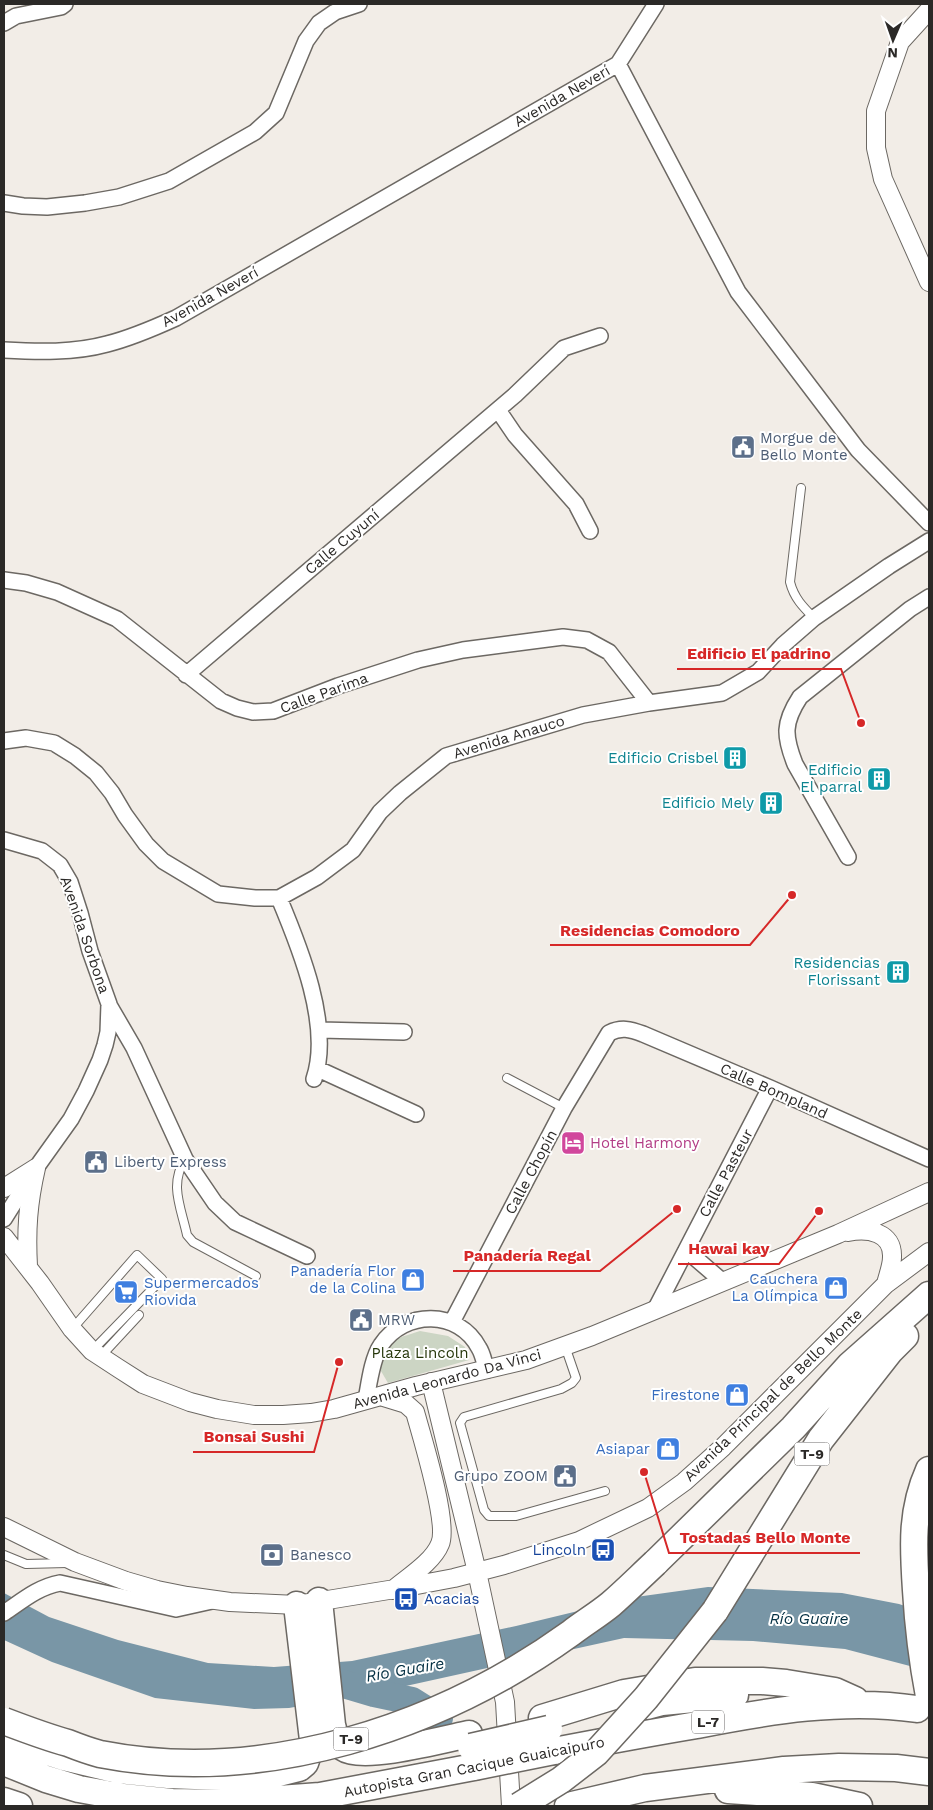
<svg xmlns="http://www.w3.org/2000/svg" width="933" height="1810" font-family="'Work Sans',sans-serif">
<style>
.green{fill:#ccd5c4}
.water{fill:#7996a6}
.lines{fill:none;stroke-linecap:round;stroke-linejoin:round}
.river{stroke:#7996a6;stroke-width:28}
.service-casing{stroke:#6c6863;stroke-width:10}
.minor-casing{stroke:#6c6863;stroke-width:18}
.tertiary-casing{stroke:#6c6863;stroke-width:20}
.motorway-casing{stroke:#6c6863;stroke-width:29}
.service{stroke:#fff;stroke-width:8}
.minor{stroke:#fff;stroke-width:15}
.tertiary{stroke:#fff;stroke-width:18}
.motorway{stroke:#fff;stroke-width:26}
.motorway-bridge-casing{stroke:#6c6863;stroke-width:29;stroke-linecap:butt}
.motorway-bridge{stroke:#fff;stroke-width:26}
.labels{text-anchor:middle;stroke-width:4;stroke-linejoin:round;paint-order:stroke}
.shield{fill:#fff;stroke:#6b6968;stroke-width:1}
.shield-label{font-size:14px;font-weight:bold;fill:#2b2927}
.street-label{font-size:15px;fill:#2b2927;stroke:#fff}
.service-label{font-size:15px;fill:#4e5e75;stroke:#fff;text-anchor:start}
.culture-label{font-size:15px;fill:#0d838f;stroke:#fff;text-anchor:end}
.hotel-label{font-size:15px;fill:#b23c85;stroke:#fff;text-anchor:start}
.shop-label{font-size:15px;fill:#366cbe;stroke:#fff;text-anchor:end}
.park-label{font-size:15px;fill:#243508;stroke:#fff}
.transit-label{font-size:15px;fill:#164399;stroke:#fff;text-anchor:end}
.water-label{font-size:16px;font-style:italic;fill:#043043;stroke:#fff}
.leader{fill:none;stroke:#d62828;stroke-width:2}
.callout-dot{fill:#d62828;stroke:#fff;stroke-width:2}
.callout-label{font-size:16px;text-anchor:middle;font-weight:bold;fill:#d62828;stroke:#fff;stroke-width:4;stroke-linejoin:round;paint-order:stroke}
</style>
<rect width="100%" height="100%" fill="#f2ede7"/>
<!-- green -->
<path class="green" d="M420 1331 448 1336 465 1347 469 1360 388 1383 378 1366C388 1338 393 1340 420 1331Z"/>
<!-- water -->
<path class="water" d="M708 1587 842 1593 899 1604 929 1614V1671L845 1649 753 1641 624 1638 374 1693 289 1708 254 1709 155 1698 52 1662 4 1640V1593L49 1617 118 1640 208 1663 274 1667 352 1661 516 1626 636 1597Z"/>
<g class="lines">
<!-- river -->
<path class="river" d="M337 1682 374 1693 412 1701 439 1718"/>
<defs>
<path id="service" d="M801 488 790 582C794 598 803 607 814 618
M507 1078 564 1108
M185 1159C169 1185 181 1207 187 1235L193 1242 256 1276
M73 1328 137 1255 162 1279 92 1351
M565 1346 576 1378 572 1383 561 1389 464 1417 460 1423 484 1510 489 1516H516L605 1491
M101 1356 139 1315
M4 1555 26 1564 67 1563"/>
<path id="minor" d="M4 23 16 16 61 7 65 4
M618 64 738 292 858 450 929 523
M4 203 23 206 47 207 85 203 119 197 169 181 255 132 276 113 306 41 319 23 335 12 359 4
M4 350C38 352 74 353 107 344 131 338 154 328 176 318L618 64 656 4
M498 410 515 435 576 504 590 531
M4 580 26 583 57 592 117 619 221 701 237 708 253 712 273 711 338 686 418 660 463 650 563 637 587 640 609 652 649 703
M186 675 515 395 564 348 600 336
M4 741 26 738 54 743 75 756 96 773 112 793 125 815 146 844 163 861 218 894 255 898H279L317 877 353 850 380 812 400 793 446 756 583 715 649 703 722 693 758 672 783 645 814 618 889 566 929 541
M4 840 42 851 60 865 70 882 80 913 90 951 109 1004 108 1032 105 1045 100 1060 86 1091 71 1119 36 1168 4 1219
M848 857 795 764C784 736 783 723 800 697L910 609 929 597
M279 898C300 948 332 1026 314 1079
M109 1005 134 1048 185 1159 215 1203 235 1222 307 1256
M320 1030 404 1032
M318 1069 416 1114
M686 1250 722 1281
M655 1310 770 1088
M452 1322 564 1108 609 1033C621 1027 630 1029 643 1034L770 1088 929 1159
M366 1400C369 1384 372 1358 381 1345 404 1310 459 1309 479 1348 483 1354 484 1363 487 1370
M4 1613C22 1601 38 1587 60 1583L176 1609 212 1601"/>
<path id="tertiary" d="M929 10 900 42 876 111V148L883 179 929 282
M4 1188 36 1168
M848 1232C868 1228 893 1232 892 1257 892 1266 888 1275 886 1284
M4 1237 40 1283 72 1329 92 1351 118 1368 143 1384 190 1402 217 1409 254 1415H283L311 1413 334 1409 416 1386 526 1360 592 1336 655 1310 838 1234 929 1192
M28 1266C26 1230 28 1203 36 1168
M431 1382 477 1572 505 1702 511 1806
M380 1396 406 1404 415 1412C422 1437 449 1524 440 1544 433 1562 407 1578 393 1590
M4 1527 75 1562 126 1581 157 1590 187 1596 230 1602 297 1605 401 1588 454 1578 504 1565 579 1541 648 1508 684 1482 723 1447 886 1284 929 1252"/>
<path id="motorway" d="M929 1470C911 1510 913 1546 916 1590 918 1626 922 1659 929 1696
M655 1563 793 1428 850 1365 929 1295
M319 1601 332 1725C334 1734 337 1742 344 1748 362 1761 445 1739 469 1734
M715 1611 821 1439 890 1351 905 1336
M647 1706 662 1702 735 1695
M542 1718 624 1693 695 1681H762L786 1683 835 1691 855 1700
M4 1738 64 1757 118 1770 168 1775 222 1777 275 1774 299 1768 305 1763 313 1740 297 1605
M554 1751C601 1742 649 1733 697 1725 768 1711 844 1698 917 1709
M4 1762 46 1779 79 1789 123 1797 172 1802 221 1803 320 1796 474 1767
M728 1790 812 1796 859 1806
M4 1801 19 1806
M568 1806 645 1788 784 1770 839 1767 896 1768 929 1772"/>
</defs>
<!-- service casing -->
<use href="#service" class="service-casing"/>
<!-- minor casing -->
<use href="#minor" class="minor-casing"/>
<!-- tertiary casing -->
<use href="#tertiary" class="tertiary-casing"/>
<!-- motorway casing -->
<use href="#motorway" class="motorway-casing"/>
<!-- service -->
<use href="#service" class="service"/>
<!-- minor -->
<use href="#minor" class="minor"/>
<!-- tertiary -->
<use href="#tertiary" class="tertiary"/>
<!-- motorway -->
<use href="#motorway" class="motorway"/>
<defs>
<path id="motorway-bridge" d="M4 1721C25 1729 46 1737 68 1743 78 1747 89 1751 100 1754 264 1786 439 1728 571 1633 584 1623 599 1614 611 1604 626 1591 641 1576 655 1563
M471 1747 549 1729
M474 1767 554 1751
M519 1806 561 1780 596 1753 646 1698 715 1611"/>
</defs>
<!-- motorway-bridge casing -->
<use href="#motorway-bridge" class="motorway-bridge-casing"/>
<!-- motorway-bridge -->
<use href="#motorway-bridge" class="motorway-bridge"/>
</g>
<!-- icons -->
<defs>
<symbol id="civic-square" viewBox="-11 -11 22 22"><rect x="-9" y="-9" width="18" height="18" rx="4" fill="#5c6f8a" stroke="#fff"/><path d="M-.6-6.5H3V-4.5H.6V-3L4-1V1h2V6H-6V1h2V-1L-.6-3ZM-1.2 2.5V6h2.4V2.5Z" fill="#fff"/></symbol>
<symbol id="building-square" viewBox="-11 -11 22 22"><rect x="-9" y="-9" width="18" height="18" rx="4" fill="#0f9aa8" stroke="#fff"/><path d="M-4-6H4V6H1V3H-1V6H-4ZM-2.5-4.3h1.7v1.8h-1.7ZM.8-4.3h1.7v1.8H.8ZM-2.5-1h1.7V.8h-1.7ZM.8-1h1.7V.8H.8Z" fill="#fff"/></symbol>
<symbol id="hotel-square" viewBox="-11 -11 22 22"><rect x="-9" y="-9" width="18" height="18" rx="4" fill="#d1479c" stroke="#fff"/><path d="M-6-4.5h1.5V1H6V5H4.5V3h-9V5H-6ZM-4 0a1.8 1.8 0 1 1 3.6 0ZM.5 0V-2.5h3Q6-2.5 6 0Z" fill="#fff"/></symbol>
<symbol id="shop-square" viewBox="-11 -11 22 22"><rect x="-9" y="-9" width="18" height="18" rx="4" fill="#3f7fe0" stroke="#fff"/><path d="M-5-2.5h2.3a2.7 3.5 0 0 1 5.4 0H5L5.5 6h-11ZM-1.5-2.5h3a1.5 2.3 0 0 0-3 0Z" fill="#fff"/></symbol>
<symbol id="supermarket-square" viewBox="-11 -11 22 22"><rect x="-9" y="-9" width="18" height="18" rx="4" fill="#3f7fe0" stroke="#fff"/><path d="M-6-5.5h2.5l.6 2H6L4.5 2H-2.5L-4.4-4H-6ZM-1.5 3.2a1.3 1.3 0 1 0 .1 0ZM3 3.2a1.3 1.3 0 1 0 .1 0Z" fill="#fff"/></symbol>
<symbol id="bus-square" viewBox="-11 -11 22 22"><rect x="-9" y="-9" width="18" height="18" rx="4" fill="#1a4fb4" stroke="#fff"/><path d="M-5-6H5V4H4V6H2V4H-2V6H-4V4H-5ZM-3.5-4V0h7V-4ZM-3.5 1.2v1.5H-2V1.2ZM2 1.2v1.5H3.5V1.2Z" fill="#fff"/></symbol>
<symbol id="bank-square" viewBox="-11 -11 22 22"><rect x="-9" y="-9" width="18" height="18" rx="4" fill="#5c6f8a" stroke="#fff"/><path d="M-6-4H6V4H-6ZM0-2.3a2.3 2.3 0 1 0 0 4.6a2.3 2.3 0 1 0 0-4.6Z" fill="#fff"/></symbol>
</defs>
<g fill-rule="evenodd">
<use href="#civic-square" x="729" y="433" width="28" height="28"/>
<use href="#building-square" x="721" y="744" width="28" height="28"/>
<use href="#building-square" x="865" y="765" width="28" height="28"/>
<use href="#building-square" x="757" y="789" width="28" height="28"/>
<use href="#building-square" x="884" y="958" width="28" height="28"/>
<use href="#hotel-square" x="559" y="1129" width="28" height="28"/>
<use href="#civic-square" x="82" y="1148" width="28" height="28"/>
<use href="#shop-square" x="399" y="1266" width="28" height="28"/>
<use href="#shop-square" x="822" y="1274" width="28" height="28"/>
<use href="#supermarket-square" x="112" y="1278" width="28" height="28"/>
<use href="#civic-square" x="347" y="1306" width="28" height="28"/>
<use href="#shop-square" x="723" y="1381" width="28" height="28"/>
<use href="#shop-square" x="654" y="1435" width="28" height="28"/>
<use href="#civic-square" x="551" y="1462" width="28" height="28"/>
<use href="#bus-square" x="589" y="1536" width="28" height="28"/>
<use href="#bank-square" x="258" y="1541" width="28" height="28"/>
<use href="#bus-square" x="392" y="1585" width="28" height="28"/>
</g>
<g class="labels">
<!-- shield labels -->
<g class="shield">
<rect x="794.5" y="1442.5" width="35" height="23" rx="4"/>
<rect x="692" y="1710.5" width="32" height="23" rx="4"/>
<rect x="333.5" y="1727.5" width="35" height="23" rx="4"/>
</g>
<g class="shield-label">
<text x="812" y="1459">T-9</text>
<text x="708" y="1727">L-7</text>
<text x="351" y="1744">T-9</text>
</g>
<!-- street labels -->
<g class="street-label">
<text transform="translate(562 96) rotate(-30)" y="5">Avenida Neverí</text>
<text transform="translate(210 297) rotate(-29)" y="5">Avenida Neverí</text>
<text transform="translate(342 542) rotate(-40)" y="5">Calle Cuyuní</text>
<text transform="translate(324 693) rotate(-20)" y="5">Calle Parima</text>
<text transform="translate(509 737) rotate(-17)" y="5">Avenida Anauco</text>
<text transform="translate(85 935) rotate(71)" y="5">Avenida Sorbona</text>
<text transform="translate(774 1091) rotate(24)" y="5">Calle Bompland</text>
<text transform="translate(531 1172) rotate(-62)" y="5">Calle Chopín</text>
<text transform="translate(726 1173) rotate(-62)" y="5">Calle Pasteur</text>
<text transform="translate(447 1379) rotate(-15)" y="5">Avenida Leonardo Da Vinci</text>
<text transform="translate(773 1395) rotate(-44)" y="5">Avenida Principal de Bello Monte</text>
<text transform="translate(474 1767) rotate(-11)" y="5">Autopista Gran Cacique Guaicaipuro</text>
</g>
<!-- service labels -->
<g class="service-label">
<text x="760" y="443">Morgue de<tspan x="760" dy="17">Bello Monte</tspan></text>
<text x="114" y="1167">Liberty Express</text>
<text x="378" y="1325">MRW</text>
<text x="548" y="1481" text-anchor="end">Grupo ZOOM</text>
<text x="290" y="1560">Banesco</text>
</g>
<!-- culture labels -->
<g class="culture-label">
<text x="718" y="763">Edificio Crisbel</text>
<text x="862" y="775">Edificio<tspan x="862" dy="17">El parral</tspan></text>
<text x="754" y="808">Edificio Mely</text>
<text x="880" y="968">Residencias<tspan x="880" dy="17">Florissant</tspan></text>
</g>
<!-- hotel labels -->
<g class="hotel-label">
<text x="590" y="1148">Hotel Harmony</text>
</g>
<!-- shop labels -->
<g class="shop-label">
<text x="396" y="1276">Panadería Flor<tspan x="396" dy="17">de la Colina</tspan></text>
<text x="818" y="1284">Cauchera<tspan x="818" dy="17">La Olímpica</tspan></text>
<text x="144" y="1288" text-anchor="start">Supermercados<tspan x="144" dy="17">Riovida</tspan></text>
<text x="720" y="1400">Firestone</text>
<text x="650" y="1454">Asiapar</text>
</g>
<!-- park labels -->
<g class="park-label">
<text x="420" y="1358">Plaza Lincoln</text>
</g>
<!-- transit labels -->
<g class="transit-label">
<text x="586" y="1555">Lincoln</text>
<text x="424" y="1604" text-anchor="start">Acacias</text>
</g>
<!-- water labels -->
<g class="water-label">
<text x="809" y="1624">Río Guaire</text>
<text transform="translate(405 1669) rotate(-10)" y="6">Río Guaire</text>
</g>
</g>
<!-- callouts -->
<path class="leader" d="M861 723L841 669H677M792 895L750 945H550M819 1211L779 1264H678M677 1209L600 1271H453M339 1362L314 1452H193M644 1472L669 1553H860"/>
<g class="callout-dot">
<circle cx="861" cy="723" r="5"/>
<circle cx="792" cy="895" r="5"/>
<circle cx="819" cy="1211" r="5"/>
<circle cx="677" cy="1209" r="5"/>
<circle cx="339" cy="1362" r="5"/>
<circle cx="644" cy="1472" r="5"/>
</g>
<g class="callout-label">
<text x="759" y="659">Edificio El padrino</text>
<text x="650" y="936">Residencias Comodoro</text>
<text x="729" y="1254">Hawai kay</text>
<text x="527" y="1261">Panadería Regal</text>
<text x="254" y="1442">Bonsai Sushi</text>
<text x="765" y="1543">Tostadas Bello Monte</text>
</g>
<!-- border -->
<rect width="933" height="1810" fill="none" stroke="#2b2927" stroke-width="10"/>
<!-- north arrow -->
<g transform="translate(893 40) rotate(182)" stroke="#ffffff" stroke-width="4" paint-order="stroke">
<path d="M0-4L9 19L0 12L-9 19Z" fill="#2b2927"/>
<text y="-8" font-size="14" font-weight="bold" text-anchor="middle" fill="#2b2927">N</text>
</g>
</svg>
